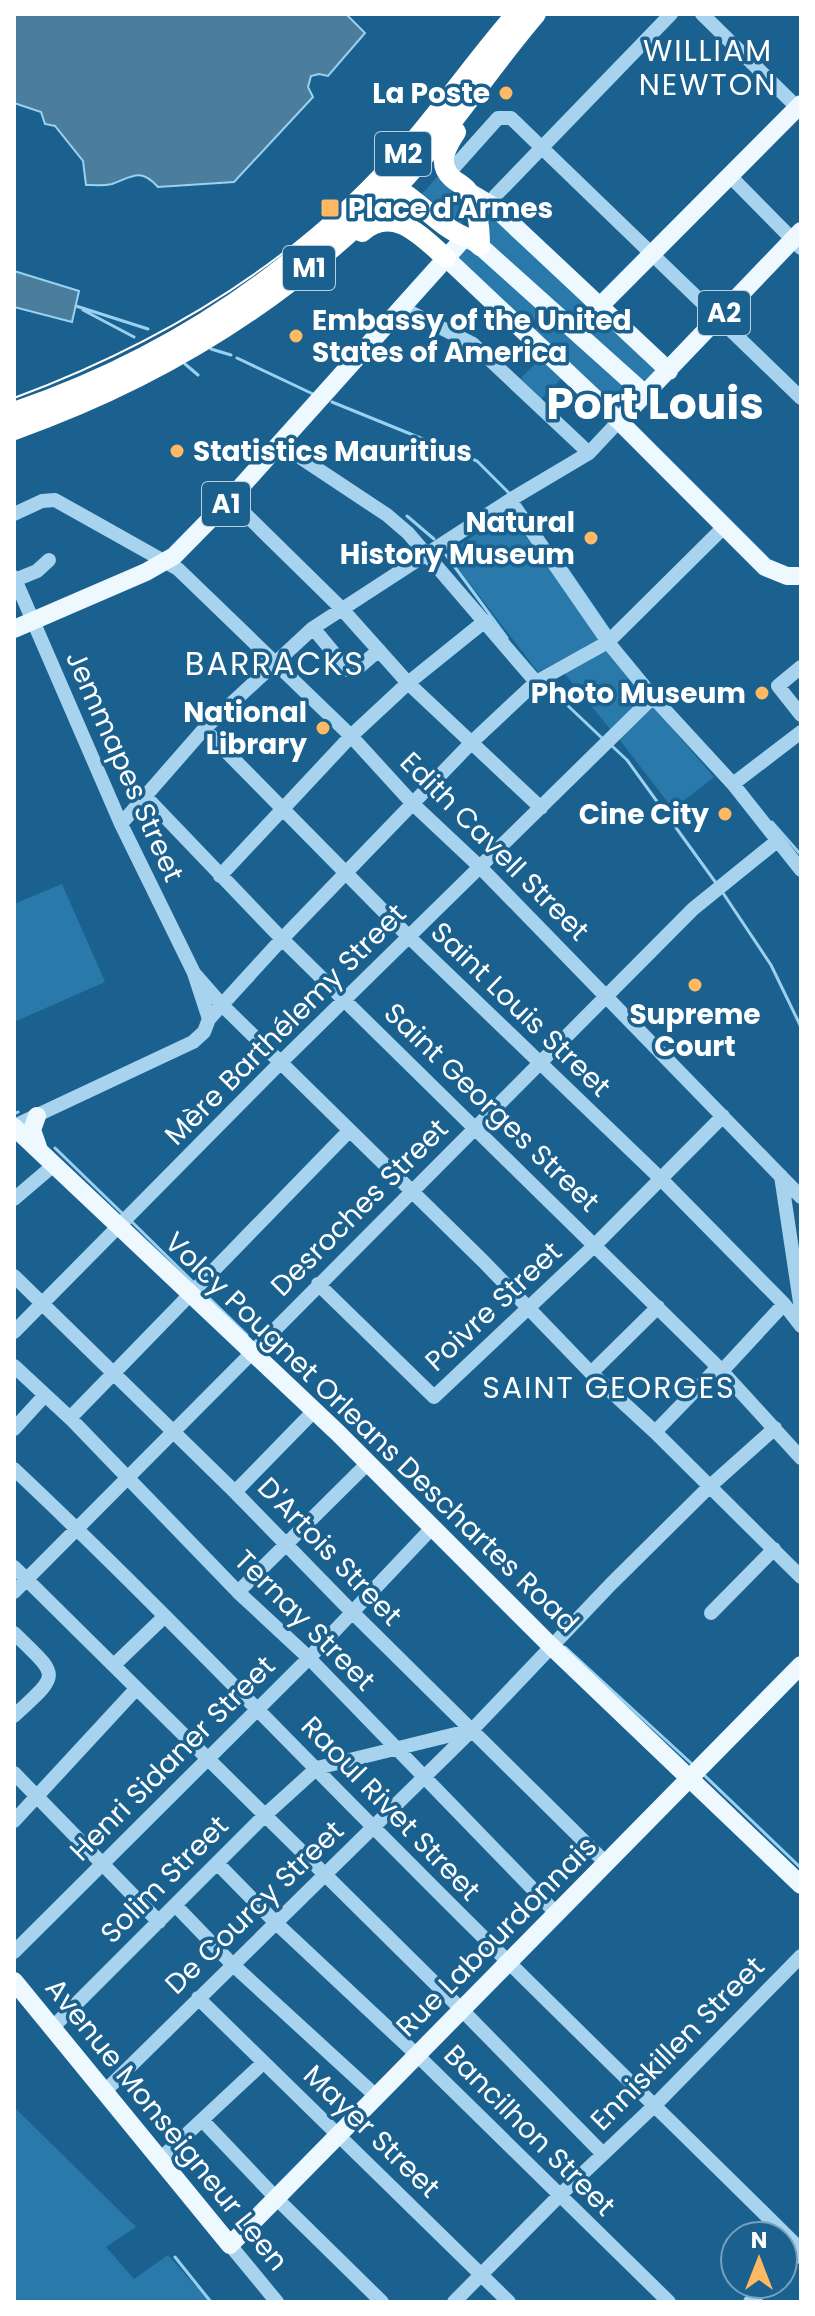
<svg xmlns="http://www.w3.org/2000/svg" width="815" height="2316" font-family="Poppins,sans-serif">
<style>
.green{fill:#297aab}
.water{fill:#4b7e9d;stroke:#9ad1f1;stroke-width:2}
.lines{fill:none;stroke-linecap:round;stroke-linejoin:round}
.stream{stroke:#9ad1f1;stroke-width:3}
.minor{stroke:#a7d3ee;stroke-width:14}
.major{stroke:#eef8ff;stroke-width:18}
.highway{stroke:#fff;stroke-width:20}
.tram{stroke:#fff;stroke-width:2}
.poi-dot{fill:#ffb864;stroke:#1a618f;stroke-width:3}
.labels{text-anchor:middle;stroke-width:7;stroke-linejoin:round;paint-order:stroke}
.shield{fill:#1a618f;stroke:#bad0dd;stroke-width:2}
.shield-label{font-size:26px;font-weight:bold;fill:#fff}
.poi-label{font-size:28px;font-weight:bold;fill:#fff;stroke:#1a618f;text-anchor:end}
.street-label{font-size:28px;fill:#fff;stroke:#1a618f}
.neighbourhood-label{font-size:30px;letter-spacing:2px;fill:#fff;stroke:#1a618f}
.quarter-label{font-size:32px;letter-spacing:2px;fill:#fff;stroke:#1a618f}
.town-label{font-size:44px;font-weight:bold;fill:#fff;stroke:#1a618f}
</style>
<rect width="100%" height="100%" fill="#1a618f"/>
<!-- green -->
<path class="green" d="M438 176 465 205V218L459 227 421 195Z
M494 210 599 305 577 329 486 247 484 222Z
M465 244 544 310 526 329 451 259Z
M603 311 661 368 644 388 582 332Z
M550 313 640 392 618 416 530 335Z
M540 359 561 379 541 399 520 379Z
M508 512 601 639 538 672 447 554Z
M607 649 647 697 611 730 564 673Z
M652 705 714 777 673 809 619 739Z
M62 884 105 982 14 1022V904Z
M14 2107 136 2227 106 2247 134 2279 168 2255 210 2302H14Z"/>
<!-- water -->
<path class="water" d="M14 14H346L365 33 328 76 319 74 311 76 308 87 313 97 234 182 158 187C140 167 132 177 112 184 104 186 93 185 86 185L83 161 55 126 45 124 41 112 14 103Z
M14 271 79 291 72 322 14 307Z"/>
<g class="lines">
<!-- stream -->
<path class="stream" d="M76 306 148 329
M83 310 134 337
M211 349 231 355
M237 358 313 394
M185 364 198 375
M332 402 477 461 509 493
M407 516 434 539
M446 555 507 638
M560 559 610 632
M545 684 603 739
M612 746 627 760 716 883
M772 822 801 855
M723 893 771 965 801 1027
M14 1114 18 1112
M55 1148 124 1215
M130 1220 193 1282
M201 1290 247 1335
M565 1647 692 1764
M705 1776 801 1868
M175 2257 211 2302"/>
<!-- minor -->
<path class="minor" d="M702 14 801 111
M448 174 498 118H511L801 398
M730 176 801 248
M495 196 671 14
M402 308 473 344 589 453
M280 444 387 515 408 533 536 682
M230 499 341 608 408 683 541 808
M510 500 611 646 653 697 733 784 801 870
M14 514 42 501 55 500 178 569 351 736 414 805 480 867 801 1197
M14 577 121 824 194 973 209 1019
M15 580 37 571 49 560
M313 628 348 670 358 668 379 650
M801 667 778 686 801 715
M204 729 409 937 661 1179 784 1304 801 1326
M733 784 801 732
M145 796 282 939 718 1367 801 1458
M121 824 204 729 313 628 510 500 589 453 619 421
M220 876 351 736 408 683 485 621
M194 973 222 1005 484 1262 591 1373 655 1432 801 1577
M14 1126 193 1042 204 1032 209 1019 282 939 472 742 536 682 608 642 724 527
M781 1176 801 1309
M14 1199 55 1164
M14 1276 235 1492 351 1611 607 1864
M318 1284 434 1397 595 1245 723 1116
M14 1332 281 1062 653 697
M14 1366 70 1418 238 1592 309 1658 557 1914
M722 1371 784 1304
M591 1373 658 1307
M70 1418 349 1131
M14 1429 45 1395
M655 1432 718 1367
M14 1469C151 1598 280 1734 413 1867 541 1996 672 2122 801 2250
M235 1492 314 1411
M14 1567 462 2010 603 2154
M14 1592 693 909 777 841
M238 1592 367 1464
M711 1613 774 1549
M14 1633C60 1678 61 1672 14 1716
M114 1665 165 1616
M14 1773 159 1922
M14 1821 136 1689
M217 1863 275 1922 417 2055 669 2302
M175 1905 232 1964 376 2096
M14 1952 309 1658 431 1529
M198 1998 509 2302
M51 2029 264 1816 317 1768 472 1730
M104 2092 473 1729 611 1584 709 1487 775 1428
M202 2120 276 2198 382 2302
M159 2160 263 2063
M230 2245 277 2302
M783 2269 801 2251
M454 2302 559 2196 655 2105 801 1956
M750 2302 768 2284"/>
<!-- major -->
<path class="major" d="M466 190 493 206 669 371
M446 258 619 421 765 567 787 576H801
M601 305 801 104
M619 421 801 231
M14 629 146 572 174 556 230 499 465 237 480 246 645 394
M37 1116 32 1130 38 1147
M14 1127 338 1433 551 1646 801 1885
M14 1981 230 2245 801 1665"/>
<!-- highway -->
<path class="highway" d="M456 132C447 146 436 163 452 178 456 182 463 185 467 190 478 206 480 227 480 246
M387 190 396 188C421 202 438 226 465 237
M362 232C393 204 422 237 446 258
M14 412C161 362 288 280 393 165 437 117 473 63 516 14
M14 430C158 379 288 299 395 189 447 135 487 71 536 14"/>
<!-- tram -->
<path class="tram" d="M14 398C164 342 302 260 406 136"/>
</g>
<!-- markers -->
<g class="poi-dot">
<circle cx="506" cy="93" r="8"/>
<rect x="320" y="198" width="20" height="20" rx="4"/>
<circle cx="296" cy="336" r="8"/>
<circle cx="177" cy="451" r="8"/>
<circle cx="591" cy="538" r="8"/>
<circle cx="762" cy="693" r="8"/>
<circle cx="323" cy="728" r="8"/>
<circle cx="725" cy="814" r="8"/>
<circle cx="695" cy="985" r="8"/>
</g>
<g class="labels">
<!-- shield labels -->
<g class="shield">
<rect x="375" y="132" width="56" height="44" rx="6"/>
<rect x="283" y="246" width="52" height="44" rx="6"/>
<rect x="698" y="291" width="52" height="44" rx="6"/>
<rect x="202" y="482" width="48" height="44" rx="6"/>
</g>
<g class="shield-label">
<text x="403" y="163">M2</text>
<text x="309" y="277">M1</text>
<text x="724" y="322">A2</text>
<text x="226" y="513">A1</text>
</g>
<!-- poi labels -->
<g class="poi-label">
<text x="490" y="103">La Poste</text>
<text x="348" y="218" text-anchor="start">Place d'Armes</text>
<text x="312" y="330" text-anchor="start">Embassy of the United<tspan x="312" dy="32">States of America</tspan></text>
<text x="193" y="461" text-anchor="start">Statistics Mauritius</text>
<text x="575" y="532">Natural<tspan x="575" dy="32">History Museum</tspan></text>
<text x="746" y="703">Photo Museum</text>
<text x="307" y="722">National<tspan x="307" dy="32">Library</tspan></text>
<text x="709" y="824">Cine City</text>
<text x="695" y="1024" text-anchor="middle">Supreme<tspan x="695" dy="32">Court</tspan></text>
</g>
<!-- street labels -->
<g class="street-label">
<text transform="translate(125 766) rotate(66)" y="10">Jemmapes Street</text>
<text transform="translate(495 846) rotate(45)" y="10">Edith Cavell Street</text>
<text transform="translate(521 1009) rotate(44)" y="10">Saint Louis Street</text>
<text transform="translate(285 1024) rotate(-45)" y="10">Mère Barthélemy Street</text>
<text transform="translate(492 1107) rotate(44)" y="10">Saint Georges Street</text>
<text transform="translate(359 1207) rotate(-45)" y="10">Desroches Street</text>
<text transform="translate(493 1306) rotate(-43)" y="10">Poivre Street</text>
<text transform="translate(372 1432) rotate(44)" y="10">Volcy Pougnet Orleans Deschartes Road</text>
<text transform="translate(330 1551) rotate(46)" y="10">D'Artois Street</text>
<text transform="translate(305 1620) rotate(45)" y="10">Ternay Street</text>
<text transform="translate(172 1758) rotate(-45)" y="10">Henri Sidaner Street</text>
<text transform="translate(391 1808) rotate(46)" y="10">Raoul Rivet Street</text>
<text transform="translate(164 1879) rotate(-45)" y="10">Solim Street</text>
<text transform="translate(254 1907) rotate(-44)" y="10">De Courcy Street</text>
<text transform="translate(496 1936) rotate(-45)" y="10">Rue Labourdonnais</text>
<text transform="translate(677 2043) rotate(-45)" y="10">Enniskillen Street</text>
<text transform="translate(167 2124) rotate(51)" y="10">Avenue Monseigneur Leen</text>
<text transform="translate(530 2130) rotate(45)" y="10">Bancilhon Street</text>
<text transform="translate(372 2131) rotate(44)" y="10">Mayer Street</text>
</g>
<!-- neighbourhood labels -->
<g class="neighbourhood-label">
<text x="708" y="61">WILLIAM<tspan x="708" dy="34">NEWTON</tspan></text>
<text x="609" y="1398">SAINT GEORGES</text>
</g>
<!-- quarter labels -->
<g class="quarter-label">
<text x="275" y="675">BARRACKS</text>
</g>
<!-- town labels -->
<g class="town-label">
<text x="655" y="419">Port Louis</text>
</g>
</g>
<!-- border -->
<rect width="815" height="2316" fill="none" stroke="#ffffff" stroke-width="32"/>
<!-- north arrow -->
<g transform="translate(759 2260)"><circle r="38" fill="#1a618f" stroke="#76a0bc" stroke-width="2"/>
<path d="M0-6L14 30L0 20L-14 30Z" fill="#ffb864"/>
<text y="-12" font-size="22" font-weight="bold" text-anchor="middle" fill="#ffffff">N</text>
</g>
</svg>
